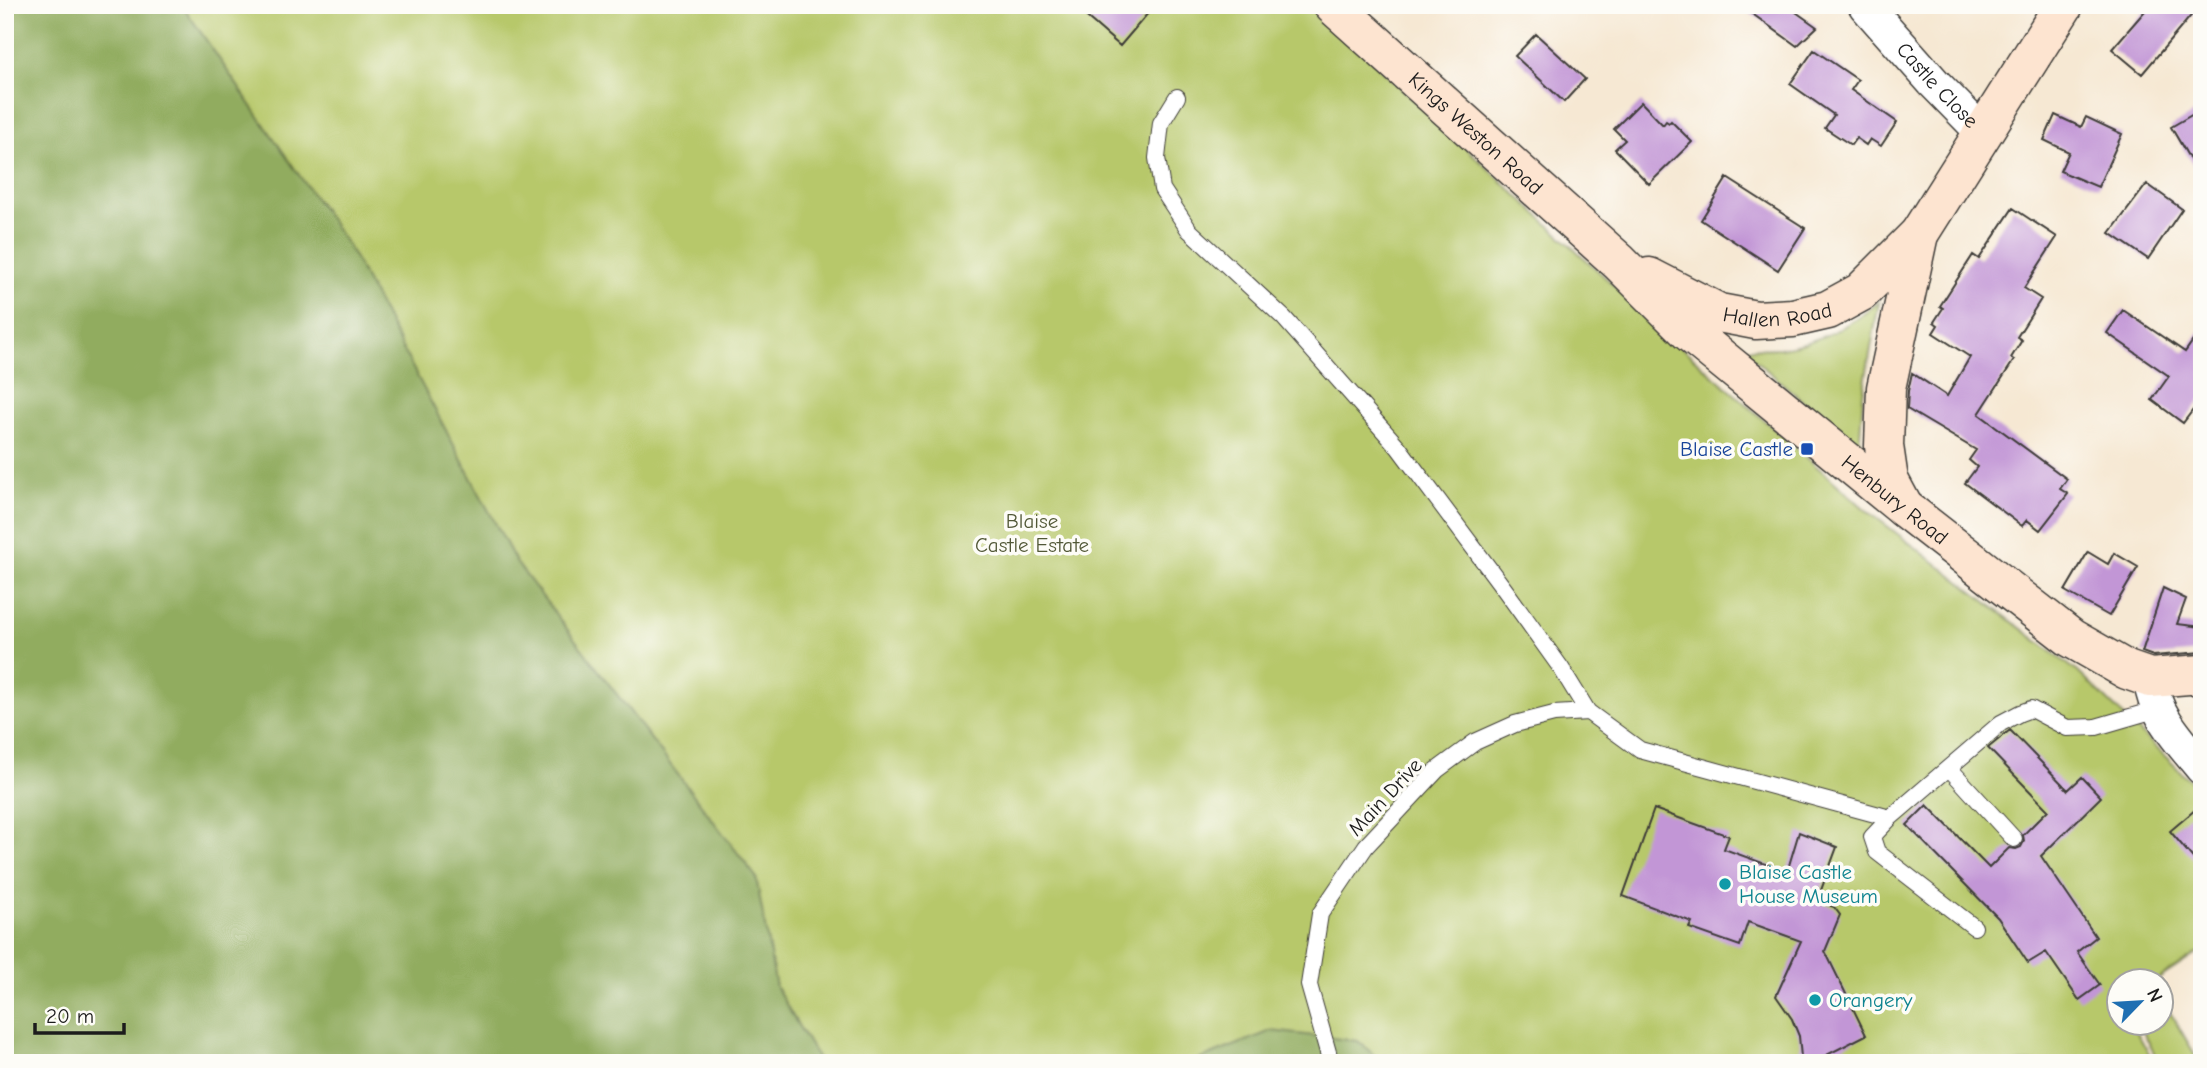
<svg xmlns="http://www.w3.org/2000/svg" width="2207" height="1068" font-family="'Comic Neue',sans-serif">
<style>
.green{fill:#b7c86a;stroke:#6a7243;stroke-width:2}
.forest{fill:#91ac5e;stroke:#56643d;stroke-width:2}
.building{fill:#c296d6}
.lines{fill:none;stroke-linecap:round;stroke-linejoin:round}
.service-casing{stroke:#3d3b37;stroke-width:18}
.minor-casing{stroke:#3d3b37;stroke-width:36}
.secondary-casing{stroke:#3d3b37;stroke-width:41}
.service{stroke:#fff;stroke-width:16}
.minor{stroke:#fff;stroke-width:33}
.secondary{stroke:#fde4d0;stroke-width:38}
.transit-dot{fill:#1a4fb4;stroke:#fdfcf7;stroke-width:2.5}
.culture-dot{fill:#0f9aa8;stroke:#fdfcf7;stroke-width:2.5}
.labels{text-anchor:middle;stroke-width:7;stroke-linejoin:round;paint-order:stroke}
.street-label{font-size:21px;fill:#1c1c1c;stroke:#fdfcf7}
.transit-label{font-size:21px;fill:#164399;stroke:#fdfcf7;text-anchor:end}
.park-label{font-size:21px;fill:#525837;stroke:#fdfcf7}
.culture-label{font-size:21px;fill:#0d838f;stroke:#fdfcf7;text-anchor:start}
</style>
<rect width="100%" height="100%" fill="#fdfcf7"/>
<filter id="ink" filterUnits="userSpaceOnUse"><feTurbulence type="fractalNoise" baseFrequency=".0143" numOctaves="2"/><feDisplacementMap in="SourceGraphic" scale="14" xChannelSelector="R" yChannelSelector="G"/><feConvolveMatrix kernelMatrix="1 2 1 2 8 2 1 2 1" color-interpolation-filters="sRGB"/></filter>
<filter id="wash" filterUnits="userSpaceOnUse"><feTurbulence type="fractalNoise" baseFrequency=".00686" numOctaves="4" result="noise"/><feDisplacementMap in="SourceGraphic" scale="28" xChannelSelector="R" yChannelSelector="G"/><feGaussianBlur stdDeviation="1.57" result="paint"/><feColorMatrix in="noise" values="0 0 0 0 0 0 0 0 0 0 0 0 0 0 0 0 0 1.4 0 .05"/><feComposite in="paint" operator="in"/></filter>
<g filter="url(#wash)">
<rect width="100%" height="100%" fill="#f6e8d3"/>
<!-- green -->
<path class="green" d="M5 5H1312L1664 332 1865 509 2078 672 2202 792V950L2157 980 2120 981 2119 988 2117 984 2112 987 2119 1000 2120 1023H2132L2154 1063H5Z
M1879 302 1863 394 1859 449 1741 348C1754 348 1767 349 1780 348 1818 343 1850 326 1879 302Z
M2162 999 2200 1063H2159L2139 1023H2162Z"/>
<!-- forest -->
<path class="forest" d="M5 5H182L348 246 516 562 756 877 776 987 820 1063H5Z
M1271 1031 1358 1041 1383 1063H1191Z"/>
<g id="blocks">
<!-- building -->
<path class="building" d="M1073 5H1155L1120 46Z
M1740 5H1786L1817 27 1797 46Z
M2150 5H2200L2142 74 2112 49Z
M1536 34 1585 79 1564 102 1515 56Z
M1814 50 1858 80 1851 90 1897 122 1881 146 1870 139 1866 145 1856 138 1851 145 1825 128 1834 115 1790 84Z
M1641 102 1663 125 1666 121 1669 123 1671 121 1692 142 1649 184 1615 149 1625 140 1614 129Z
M2202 109V180L2171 127Z
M2055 115 2081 127 2086 117 2122 134 2098 187 2060 171 2069 152 2044 140Z
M1727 178 1805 228 1778 270 1701 220Z
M2147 184 2182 209 2148 259 2110 233Z
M2013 208 2057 237 2024 288 2041 299 2017 337 2022 340 2011 358 2014 360 1979 414 2067 479 2060 489 2068 494 2040 530 2027 520 2022 526 1965 483 1977 467 1969 460 1976 450 1907 409 1908 391 1912 373 1947 396 1970 357 1933 333 1938 325 1934 322 1943 308 1940 306 1973 255 1979 259Z
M2123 310 2185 352 2202 328V398L2183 423 2152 400 2169 376 2107 333Z
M2088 552 2108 564 2114 553 2138 567 2109 616 2065 591Z
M2163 588 2186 599 2177 624 2202 627V652L2153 656 2142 652Z
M2010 730 2068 790 2082 777 2101 797 2041 856 2096 937 2077 952 2100 985 2079 1000 2046 952 2028 963 1998 918 1907 825 1927 805 1989 868 2009 848 2016 849 2021 847 2024 841 2023 835 2048 810 1988 748Z
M2202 804V869L2170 831Z
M1654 809 1729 836 1724 849 1787 872 1799 832 1837 847 1817 901 1834 907 1840 915 1825 951 1866 1035 1821 1058 1801 1057 1799 1036 1792 1019 1776 996 1801 941 1748 922 1740 946 1689 928 1692 922 1623 896Z"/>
</g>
</g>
<g filter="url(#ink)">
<use href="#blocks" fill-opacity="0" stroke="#3d3b37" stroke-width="2"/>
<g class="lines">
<defs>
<path id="service" d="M1177 97 1161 123 1157 158 1162 189 1189 230 1284 318 1399 448 1505 590 1561 668 1588 712
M1949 768 2014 839
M1974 927 1877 852 1872 837 1890 818 2001 723 2020 713 2031 709 2067 728 2096 727 2158 709
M1331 1063 1309 985 1320 914 1366 846 1437 770 1475 742 1515 724 1554 714 1588 712 1640 750 1890 818"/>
<g id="minor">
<path id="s1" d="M1865 5 1934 83 1983 133"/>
<path d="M2150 678C2153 714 2180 741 2202 768"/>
</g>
<g id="secondary">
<path id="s2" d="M1333 5 1619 262 1689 332 1904 508 2071 638 2127 670 2150 678 2202 674"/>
<path id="s3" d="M1649 277 1719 313 1756 320 1793 318 1828 310 1861 292 1919 234 2064 5"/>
<path d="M1904 508 1889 480 1884 446 1886 388 1919 234"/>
</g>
</defs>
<!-- service casing -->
<use href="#service" class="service-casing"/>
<!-- minor casing -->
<use href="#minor" class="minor-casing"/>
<!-- secondary casing -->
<use href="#secondary" class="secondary-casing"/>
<!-- service -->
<use href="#service" class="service"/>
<!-- minor -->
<use href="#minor" class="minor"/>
<!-- secondary -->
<use href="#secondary" class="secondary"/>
</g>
</g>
<!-- markers -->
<rect class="transit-dot" x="1800" y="442" width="14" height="14" rx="3.5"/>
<g class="culture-dot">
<circle cx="1725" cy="884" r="7"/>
<circle cx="1815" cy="1000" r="7"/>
</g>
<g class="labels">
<!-- street labels -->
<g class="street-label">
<text dy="7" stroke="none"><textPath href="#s1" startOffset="108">Castle Close</textPath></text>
<text dy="7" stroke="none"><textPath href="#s2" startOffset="192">Kings Weston Road</textPath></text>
<text dy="7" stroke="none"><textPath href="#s3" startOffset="138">Hallen Road</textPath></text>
<text dy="7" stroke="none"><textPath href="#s2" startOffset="749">Henbury Road</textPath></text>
<text transform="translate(1385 797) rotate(-47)" y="7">Main Drive</text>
</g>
<!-- transit labels -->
<g class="transit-label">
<text x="1793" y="456">Blaise Castle</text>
</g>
<!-- park labels -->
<g class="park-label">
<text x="1032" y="528">Blaise<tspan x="1032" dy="24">Castle Estate</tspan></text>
</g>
<!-- culture labels -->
<g class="culture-label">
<text x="1739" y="879">Blaise Castle<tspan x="1739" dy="24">House Museum</tspan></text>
<text x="1829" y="1007">Orangery</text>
</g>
</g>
<!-- margin -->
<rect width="2207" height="1068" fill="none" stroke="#fdfcf7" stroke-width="28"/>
<!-- north arrow -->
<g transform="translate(2140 1002) rotate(65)"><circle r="33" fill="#fdfcf7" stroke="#a3a29f" stroke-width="2"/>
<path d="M0-5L12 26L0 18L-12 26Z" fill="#1f6fb2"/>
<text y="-10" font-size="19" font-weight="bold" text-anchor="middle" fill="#1c1c1c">N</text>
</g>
<!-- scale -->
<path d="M35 1023v10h89v-10" fill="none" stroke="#1c1c1c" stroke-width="3.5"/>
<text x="46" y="1023" font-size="21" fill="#1c1c1c" stroke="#fdfcf7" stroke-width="5" paint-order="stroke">20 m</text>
</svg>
